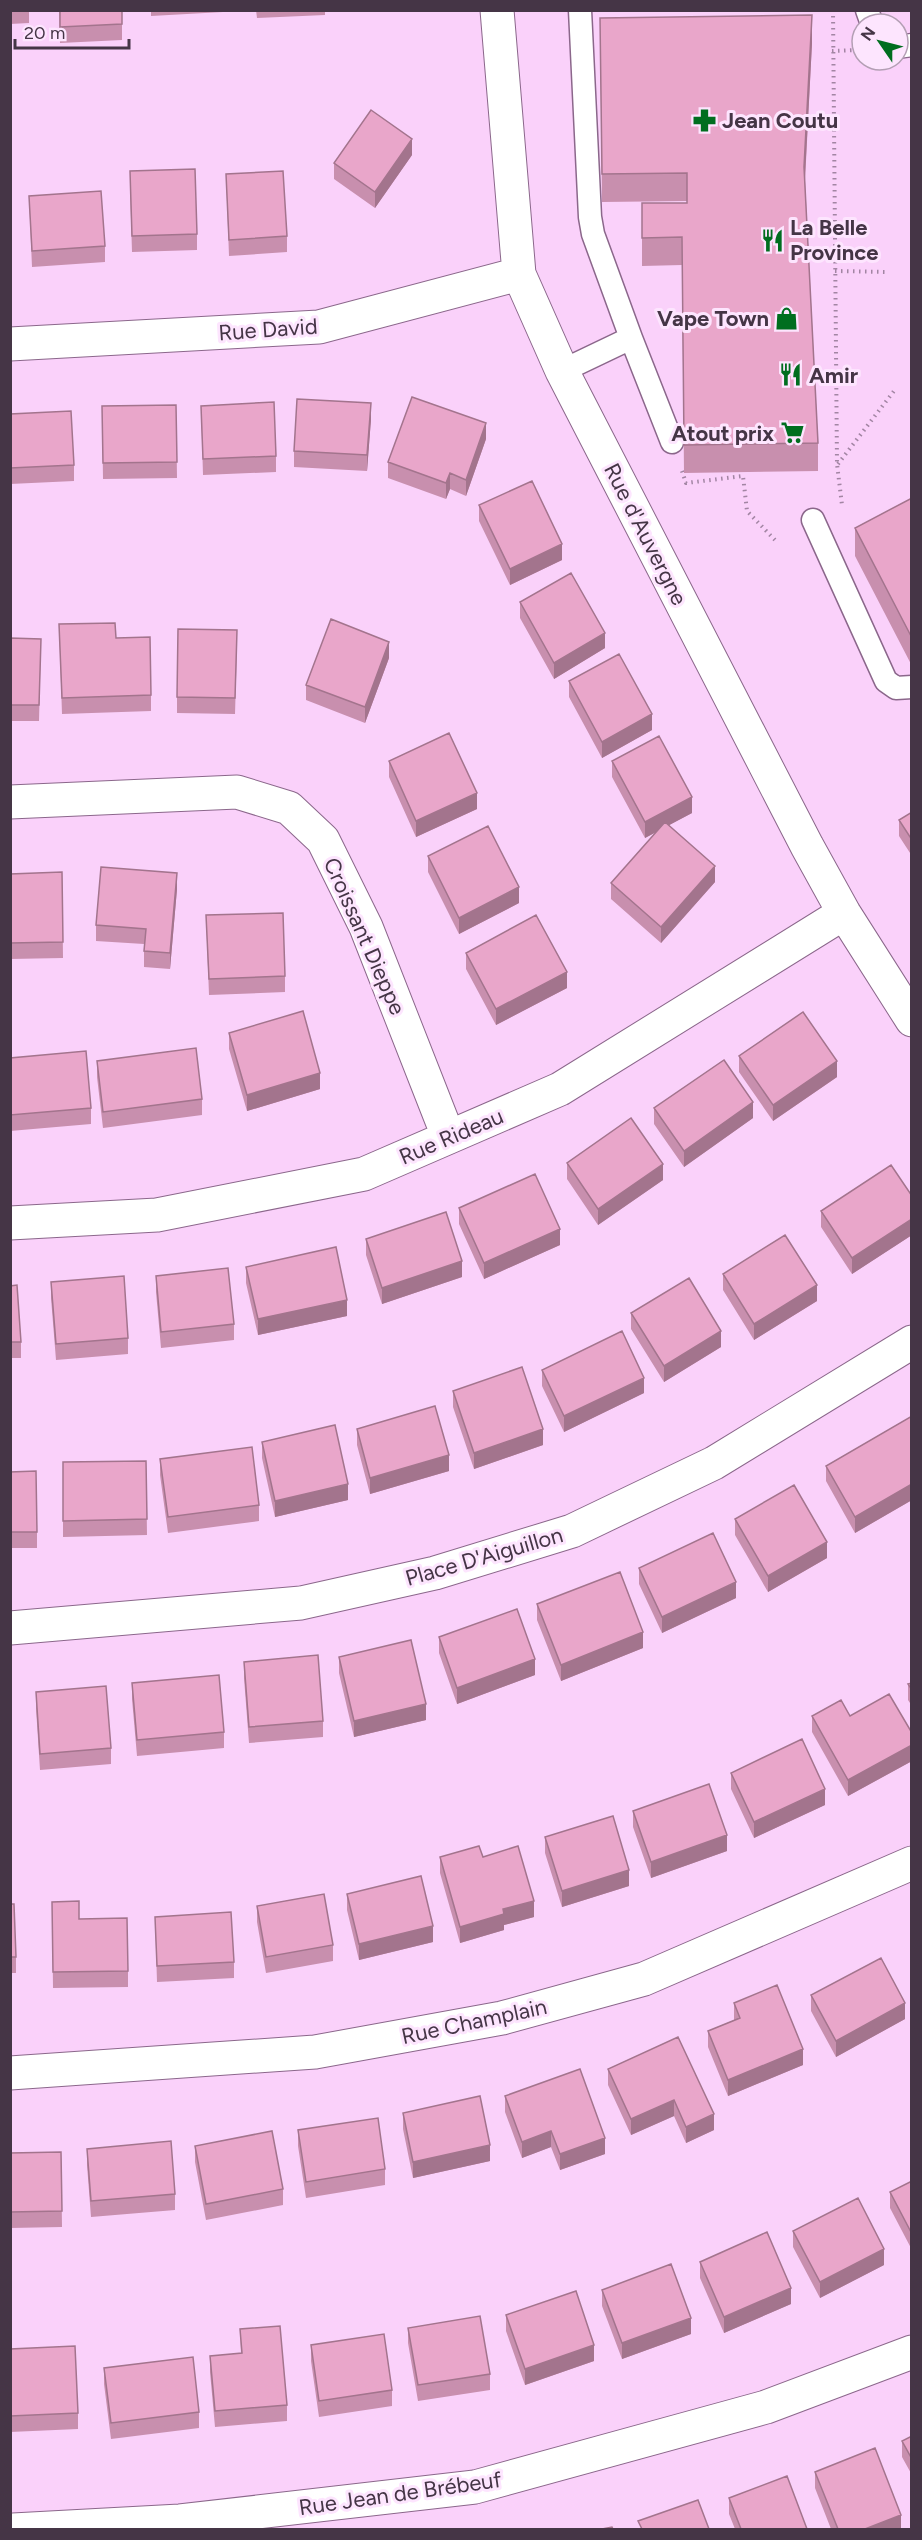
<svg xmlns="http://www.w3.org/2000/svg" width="922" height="2540" font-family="Figtree,sans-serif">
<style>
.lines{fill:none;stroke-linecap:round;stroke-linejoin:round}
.service-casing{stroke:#8b678b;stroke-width:25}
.minor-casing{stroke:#8b678b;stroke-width:35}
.path{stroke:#a285a3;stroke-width:4;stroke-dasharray:1.5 4.5;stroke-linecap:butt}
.service{stroke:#fff;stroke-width:22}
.minor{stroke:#fff;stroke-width:33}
.wall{fill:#c88fae}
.shaded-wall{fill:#a3748d}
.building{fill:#e9a6ca;stroke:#a3748d;stroke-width:1.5}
.labels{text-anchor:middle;stroke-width:6;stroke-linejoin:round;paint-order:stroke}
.poi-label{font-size:22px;font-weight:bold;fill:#453546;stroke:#fde5fe;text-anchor:start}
.street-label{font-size:22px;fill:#453546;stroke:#fde5fe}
</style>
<rect width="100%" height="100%" fill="#fad1fa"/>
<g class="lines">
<defs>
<path id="service" d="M867 10 872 24
M898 47 912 45
M631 338 672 442
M562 371 631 338 593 234 590 217 580 10
M813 520 886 681 896 688 912 687"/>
<path id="minor" d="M497 10 519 274 562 371 807 846 844 913 912 1020
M10 344 319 327 519 274
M10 802 237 792 289 808 323 840 366 927 448 1136
M10 1223 157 1215 364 1174 560 1089 844 913
M10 1628 301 1603 435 1573 572 1531 714 1463 912 1342
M10 2073 315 2052 502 2018 644 1979 912 1863
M13 2530 180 2521 475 2487 766 2407 912 2352"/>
</defs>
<!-- service casing -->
<use href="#service" class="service-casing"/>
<!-- minor casing -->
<use href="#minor" class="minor-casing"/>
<!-- path -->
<path class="path" d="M833 10 837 464 842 505
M832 51 855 50
M835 271 888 272
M838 464 894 391
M682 471 686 483 743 476 747 511 775 540"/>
<!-- service -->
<use href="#service" class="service"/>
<!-- minor -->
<use href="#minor" class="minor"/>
</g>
<!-- wall -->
<path class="wall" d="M10 10H29V23L10 24Z
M59 10H122V40L60 43Z
M151 10H223V12L151 16Z
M256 10H325V15L257 18Z
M600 18 812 43 805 181 818 443V471L684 473 682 265 642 266V203H687V201L602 202Z
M412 155 375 208 334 179V163Z
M226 174 287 236V252L229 256Z
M130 187 197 234V250L132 252Z
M29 196 105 246V262L32 267Z
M176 405 177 478 103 479 102 406Z
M201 406 276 456V472L203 475Z
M10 414 74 465V481L10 484Z
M371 419 367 471 294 467V451Z
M486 439 466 496 450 489 446 499 388 478V462Z
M912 498V666L855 556V528Z
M479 505 562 560 510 585 479 521Z
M520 602 605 648 554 679 520 618Z
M59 624 151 695V711L62 714Z
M10 638 41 639 39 721H10Z
M237 646 235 714 177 713V697Z
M389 658 365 723 306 700V685Z
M569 681 652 730 602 758 569 697Z
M389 761 477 809 416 837 389 777Z
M612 761 692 813 669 825 715 882 661 943 611 899V883L656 832 645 838 612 777Z
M912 812V856L899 836V820Z
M428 856 519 903 459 934 428 872Z
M62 872 63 958 10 959V874Z
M177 889 170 969 144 967V944L96 941V925Z
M206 915 285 976V992L209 995Z
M466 953 567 988 496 1025 466 969Z
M229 1033 320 1089 247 1111 229 1049Z
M739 1056 837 1077 773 1121 739 1072Z
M10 1058 91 1108V1124L10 1131Z
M97 1061 202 1099V1115L103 1128 97 1077Z
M654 1108 753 1118 684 1167 654 1124Z
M567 1163 663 1180 598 1225 567 1179Z
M912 1196V1235L852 1274 821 1227V1211Z
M459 1208 560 1245 484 1279 459 1224Z
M366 1239 462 1277 382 1304 366 1255Z
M246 1267 347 1316 258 1335 246 1283Z
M723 1274 817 1301 754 1340 723 1290Z
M156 1276 234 1324V1340L161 1348 156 1292Z
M51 1282 128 1338V1354L56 1360 51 1298Z
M10 1286 21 1342V1358H10Z
M631 1313 721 1347 664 1382 631 1329Z
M542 1370 644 1393 564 1432 542 1386Z
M453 1391 543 1445 474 1469 453 1407Z
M912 1416V1500L855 1533 826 1481V1466Z
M357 1429 449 1471 370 1494 357 1445Z
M262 1442 348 1500 275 1517 262 1458Z
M160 1459 259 1505V1521L168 1533 160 1475Z
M146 1461 147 1535 63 1537V1462Z
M10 1472 37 1532V1548H10Z
M735 1519 827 1558 768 1592 735 1535Z
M639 1568 736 1598 662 1633 639 1584Z
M537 1604 643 1648 561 1681 537 1620Z
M439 1637 535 1675 457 1704 439 1653Z
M339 1657 426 1720 354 1737 339 1673Z
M244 1662 323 1721V1737L249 1743 244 1678Z
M132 1683 224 1732V1748L137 1756 132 1699Z
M912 1683V1706L908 1700V1684Z
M36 1692 111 1748V1764L40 1770 36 1708Z
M812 1716H850L912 1733V1761L848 1796 812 1732Z
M731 1773 825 1805 754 1838 731 1789Z
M633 1811 727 1851 651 1878 633 1827Z
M545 1837 629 1886 562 1907 545 1853Z
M440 1857H483L534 1917 504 1925V1930L460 1943 440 1873Z
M347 1894 433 1942 359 1960 347 1910Z
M52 1902 79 1919 128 1971V1987L53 1988Z
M10 1904 16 1957V1973H10Z
M257 1906 333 1945V1961L266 1973 257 1922Z
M155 1917 234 1962V1978L157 1982Z
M811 1995 905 2019 836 2057 811 2011Z
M734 2003 803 2065 728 2096 708 2047V2031L734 2020Z
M678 2037 714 2130 686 2143 674 2116 631 2135 608 2085V2069Z
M505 2096 605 2154 560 2170 551 2147 522 2158 505 2112Z
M403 2113 490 2161 413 2178 403 2129Z
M298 2130 385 2169V2185L306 2198 298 2146Z
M195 2146 283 2189V2205L206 2220 195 2162Z
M87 2149 175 2194V2210L91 2217 87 2165Z
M61 2152 62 2227 10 2228V2153Z
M912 2181V2250L890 2208V2192Z
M793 2231 884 2265 820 2298 793 2247Z
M700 2262 791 2304 724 2333 700 2278Z
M602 2290 691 2334 622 2359 602 2306Z
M506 2315 594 2361 525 2385 506 2331Z
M408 2328 490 2374V2390L418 2401 408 2343Z
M240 2329 287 2405V2421L215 2427 210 2372V2356L241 2353Z
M311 2345 392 2390V2406L319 2417 311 2361Z
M10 2349 78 2413V2429L10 2432Z
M104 2368 199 2412V2428L111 2439 104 2384Z
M912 2436V2475L902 2457V2441Z
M815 2472 901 2529H831L815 2488Z
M729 2498 807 2529H735L729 2514Z"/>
<!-- shaded-wall -->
<path class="shaded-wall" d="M812 15V43L804 195V167Z
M412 139V155L375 208V192Z
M371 403V419L367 471V455Z
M486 423V439L466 496V480Z
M450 473V489L446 499V483Z
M562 544V560L510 585V569Z
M605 633V648L554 679V663Z
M389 642V658L365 723V707Z
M652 714V730L602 758V742Z
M477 793V809L416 837V821Z
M692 797V813L645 838V822Z
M715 866V882L661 943V927Z
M177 873V889L170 969V953Z
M519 887V903L459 934V918Z
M567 972V988L496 1025V1009Z
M837 1061V1077L773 1121V1105Z
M320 1073V1089L247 1111V1095Z
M753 1102V1118L684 1167V1151Z
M663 1164V1180L598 1225V1209Z
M912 1219V1235L852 1274V1258Z
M560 1229V1245L484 1279V1263Z
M462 1261V1277L382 1304V1288Z
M817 1285V1301L754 1340V1324Z
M347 1300V1316L258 1335V1319Z
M721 1331V1347L664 1382V1366Z
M644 1378V1393L564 1432V1416Z
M543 1429V1445L474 1469V1453Z
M449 1455V1471L370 1494V1478Z
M348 1484V1500L275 1517V1501Z
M912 1484V1500L855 1533V1517Z
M827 1542V1558L768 1592V1576Z
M736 1582V1598L662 1633V1617Z
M643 1632V1648L561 1681V1665Z
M535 1659V1675L457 1704V1688Z
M426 1704V1720L354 1737V1721Z
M912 1745V1761L848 1796V1780Z
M825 1789V1805L754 1838V1822Z
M727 1835V1851L651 1878V1862Z
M629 1870V1886L562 1907V1891Z
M534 1901V1917L504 1925V1930L460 1943V1927L503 1909Z
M433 1926V1942L359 1960V1944Z
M905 2003V2019L836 2057V2041Z
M803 2049V2065L728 2096V2080Z
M674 2100V2116L631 2135V2119Z
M714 2114V2130L686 2143V2127Z
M551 2131V2147L522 2158V2142Z
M605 2138V2154L560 2170V2154Z
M490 2145V2161L413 2178V2162Z
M884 2249V2265L820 2298V2282Z
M791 2288V2304L724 2333V2317Z
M691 2318V2334L622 2359V2343Z
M594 2345V2361L525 2385V2369Z
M901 2515V2529H865Z"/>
<!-- building -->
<path class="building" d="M60 10H122V24L60 27Z
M812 15 804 167 818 443 684 445 682 237 642 238V203H687V173L602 174 600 18Z
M371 110 412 139 375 192 334 163Z
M195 169 197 234 132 236 130 171Z
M283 171 287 236 229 240 226 174Z
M101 191 105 246 32 251 29 196Z
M412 397 486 423 466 480 450 473 446 483 388 462Z
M297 399 371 403 367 455 294 451Z
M274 402 276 456 203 459 201 406Z
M176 405 177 462 103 463 102 406Z
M71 411 74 465 10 468V414Z
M532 481 562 544 510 569 479 505Z
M912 498V638L855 528Z
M571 573 605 633 554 663 520 602Z
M331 619 389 642 365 707 306 685Z
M115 623 116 638 150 637 151 695 62 698 59 624Z
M178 629 237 630 235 698 177 697Z
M10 638 41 639 39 705H10Z
M619 654 652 714 602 742 569 681Z
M449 733 477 793 416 821 389 761Z
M659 736 692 797 645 822 612 761Z
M912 812V840L899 820Z
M665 822 715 866 661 927 611 883Z
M488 826 519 887 459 918 428 856Z
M101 867 177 873 170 953 144 951 146 929 96 925Z
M62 872 63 942 10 943V874Z
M283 913 285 976 209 979 206 915Z
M536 915 567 972 496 1009 466 953Z
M303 1011 320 1073 247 1095 229 1033Z
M803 1012 837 1061 773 1105 739 1056Z
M196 1048 202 1099 103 1112 97 1061Z
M86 1051 91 1108 10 1115V1058Z
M724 1060 753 1102 684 1151 654 1108Z
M631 1118 663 1164 598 1209 567 1163Z
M891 1165 912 1196V1219L852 1258 821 1211Z
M535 1174 560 1229 484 1263 459 1208Z
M446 1212 462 1261 382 1288 366 1239Z
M785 1235 817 1285 754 1324 723 1274Z
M336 1247 347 1300 258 1319 246 1267Z
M228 1268 234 1324 161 1332 156 1276Z
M124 1276 128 1338 56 1344 51 1282Z
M689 1278 721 1331 664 1366 631 1313Z
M17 1285 21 1342H10V1286Z
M622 1331 644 1378 564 1416 542 1370Z
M522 1367 543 1429 474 1453 453 1391Z
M435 1406 449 1455 370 1478 357 1429Z
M912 1416V1484L855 1517 826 1466Z
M335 1425 348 1484 275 1501 262 1442Z
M252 1447 259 1505 168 1517 160 1459Z
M146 1461 147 1519 63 1521V1462Z
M36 1471 37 1532H10V1472Z
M794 1485 827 1542 768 1576 735 1519Z
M713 1533 736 1582 662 1617 639 1568Z
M620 1572 643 1632 561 1665 537 1604Z
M517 1609 535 1659 457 1688 439 1637Z
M411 1640 426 1704 354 1721 339 1657Z
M318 1655 323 1721 249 1727 244 1662Z
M219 1675 224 1732 137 1740 132 1683Z
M912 1683V1690L908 1684Z
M106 1686 111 1748 40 1754 36 1692Z
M889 1694 912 1733V1745L848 1780 812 1716 841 1700 850 1716Z
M802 1739 825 1789 754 1822 731 1773Z
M709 1784 727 1835 651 1862 633 1811Z
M613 1816 629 1870 562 1891 545 1837Z
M479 1846 483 1857 518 1846 534 1901 503 1909 504 1914 460 1927 440 1857Z
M421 1876 433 1926 359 1944 347 1894Z
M324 1894 333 1945 266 1957 257 1906Z
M79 1901V1919L127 1918 128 1971 53 1972 52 1902Z
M10 1904H14L16 1957H10Z
M231 1912 234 1962 157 1966 155 1917Z
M881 1958 905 2003 836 2041 811 1995Z
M777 1985 803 2049 728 2080 708 2031 740 2018 734 2003Z
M678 2037 714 2114 686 2127 674 2100 631 2119 608 2069Z
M580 2069 605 2138 560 2154 551 2131 522 2142 505 2096Z
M480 2096 490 2145 413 2162 403 2113Z
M378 2118 385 2169 306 2182 298 2130Z
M272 2131 283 2189 206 2204 195 2146Z
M171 2141 175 2194 91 2201 87 2149Z
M61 2152 62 2211 10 2212V2153Z
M912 2181V2234L890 2192Z
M858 2198 884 2249 820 2282 793 2231Z
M767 2232 791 2288 724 2317 700 2262Z
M671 2264 691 2318 622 2343 602 2290Z
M576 2291 594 2345 525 2369 506 2315Z
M480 2316 490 2374 418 2385 408 2328Z
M280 2326 287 2405 215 2411 210 2356 242 2353 240 2329Z
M384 2334 392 2390 319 2401 311 2345Z
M75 2346 78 2413 10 2416V2349Z
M193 2357 199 2412 111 2423 104 2368Z
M912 2436V2459L902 2441Z
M875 2448 901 2515 865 2529H838L815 2472Z
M787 2476 807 2529H741L729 2498Z
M698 2500 709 2529H642L638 2521Z
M612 2527 613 2529H602Z"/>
<!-- icons -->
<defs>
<symbol id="pharmacy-bare" viewBox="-9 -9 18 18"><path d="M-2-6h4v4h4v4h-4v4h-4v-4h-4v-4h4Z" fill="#006e1f" stroke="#fde5fe" stroke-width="2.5" paint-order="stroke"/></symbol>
<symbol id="restaurant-bare" viewBox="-9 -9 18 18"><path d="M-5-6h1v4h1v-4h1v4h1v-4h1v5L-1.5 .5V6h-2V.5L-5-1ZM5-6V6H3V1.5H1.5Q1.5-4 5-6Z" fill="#006e1f" stroke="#fde5fe" stroke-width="2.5" paint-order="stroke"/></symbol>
<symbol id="shop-bare" viewBox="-9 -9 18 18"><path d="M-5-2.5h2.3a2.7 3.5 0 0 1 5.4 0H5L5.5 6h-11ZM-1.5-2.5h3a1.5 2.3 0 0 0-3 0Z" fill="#006e1f" stroke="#fde5fe" stroke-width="2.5" paint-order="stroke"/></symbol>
<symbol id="supermarket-bare" viewBox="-9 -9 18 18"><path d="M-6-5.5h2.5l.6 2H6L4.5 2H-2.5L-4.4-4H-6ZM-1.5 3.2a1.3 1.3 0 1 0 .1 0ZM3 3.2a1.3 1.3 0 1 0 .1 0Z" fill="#006e1f" stroke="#fde5fe" stroke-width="2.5" paint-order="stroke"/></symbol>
</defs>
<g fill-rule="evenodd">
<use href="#pharmacy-bare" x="688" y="104" width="33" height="33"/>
<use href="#restaurant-bare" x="756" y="224" width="33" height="33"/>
<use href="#shop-bare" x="770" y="302" width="33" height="33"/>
<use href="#restaurant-bare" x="774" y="358" width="33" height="33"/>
<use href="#supermarket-bare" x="776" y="416" width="33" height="33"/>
</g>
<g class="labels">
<!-- poi labels -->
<g class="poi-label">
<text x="722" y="128">Jean Coutu</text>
<text x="790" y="235">La Belle<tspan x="790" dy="25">Province</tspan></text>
<text x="769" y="326" text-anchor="end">Vape Town</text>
<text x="809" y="383">Amir</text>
<text x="774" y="441" text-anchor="end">Atout prix</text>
</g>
<!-- street labels -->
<g class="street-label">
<text transform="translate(268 329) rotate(-4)" y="8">Rue David</text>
<text transform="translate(646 534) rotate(63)" y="8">Rue d'Auvergne</text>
<text transform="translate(365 936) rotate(66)" y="8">Croissant Dieppe</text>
<text transform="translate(451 1136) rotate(-23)" y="8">Rue Rideau</text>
<text transform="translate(484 1556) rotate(-16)" y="8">Place D'Aiguillon</text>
<text transform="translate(474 2021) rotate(-12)" y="8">Rue Champlain</text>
<text transform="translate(400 2493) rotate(-8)" y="8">Rue Jean de Brébeuf</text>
</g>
</g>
<!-- border -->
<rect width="922" height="2540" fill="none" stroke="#453546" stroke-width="24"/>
<!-- north arrow -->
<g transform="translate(880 42) rotate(305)"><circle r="28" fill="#fde5fe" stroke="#b39fb4" stroke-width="1.5"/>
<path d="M0-4.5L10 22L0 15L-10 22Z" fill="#006e1f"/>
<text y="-9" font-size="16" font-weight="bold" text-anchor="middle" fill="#453546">N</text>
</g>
<!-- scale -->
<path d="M15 39v9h114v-9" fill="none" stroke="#453546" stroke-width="3"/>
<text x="24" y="39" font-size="18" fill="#453546" stroke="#fde5fe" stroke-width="4.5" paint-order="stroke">20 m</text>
</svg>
